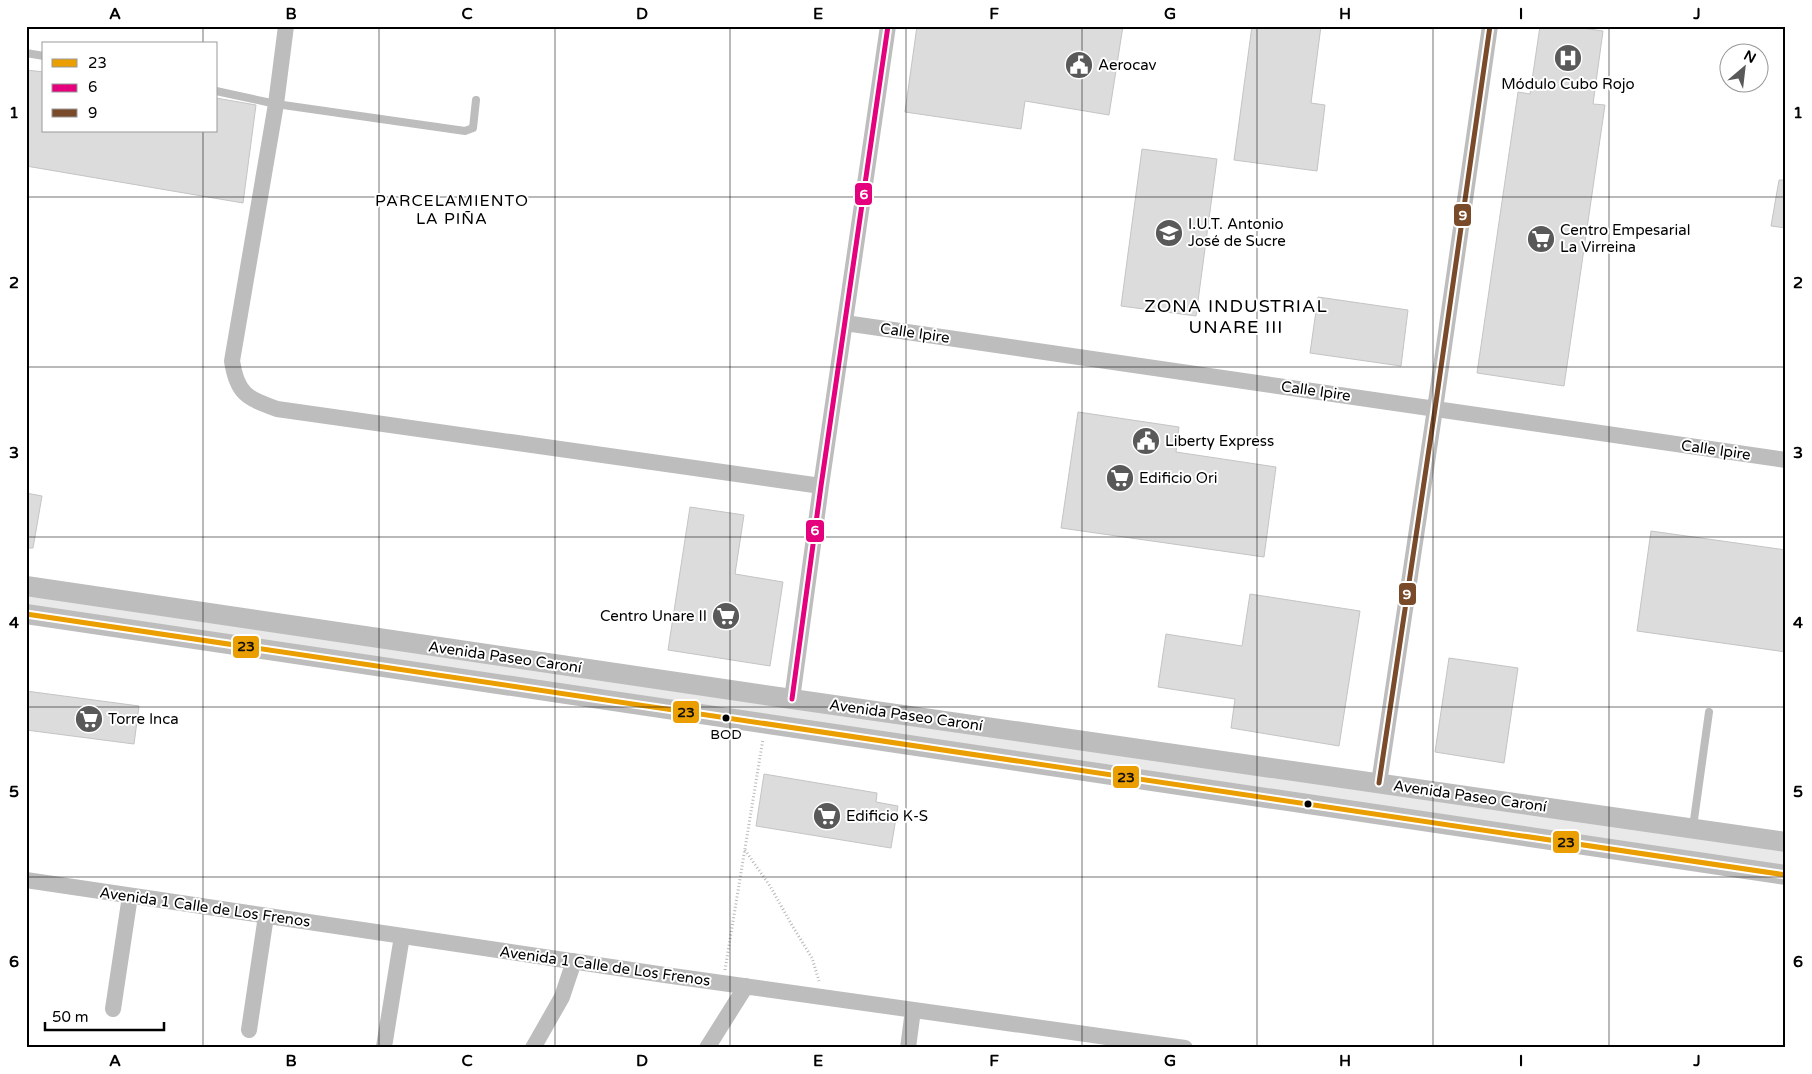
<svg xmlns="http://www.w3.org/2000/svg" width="1812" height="1074" font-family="'Varela Round',sans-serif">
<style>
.green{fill:#e9e9e9}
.building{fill:#dcdcdc;stroke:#c4c4c4}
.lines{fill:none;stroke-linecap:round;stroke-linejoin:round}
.path{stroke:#b8b8b8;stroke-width:3;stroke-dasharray:1 2.5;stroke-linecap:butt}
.service{stroke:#bdbdbd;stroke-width:8}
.minor{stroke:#bdbdbd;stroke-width:16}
.tertiary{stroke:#bdbdbd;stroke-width:20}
.bus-1-casing{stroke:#fff;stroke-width:9}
.bus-2-casing{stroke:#fff;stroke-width:9}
.bus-3-casing{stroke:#fff;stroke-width:9}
.bus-1{stroke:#eb9e00;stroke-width:5}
.bus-2{stroke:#e5007d;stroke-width:5}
.bus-3{stroke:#7a4b2a;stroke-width:5}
.grid{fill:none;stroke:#000;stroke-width:1;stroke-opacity:0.55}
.bus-dot{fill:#000;stroke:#fff;stroke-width:2}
.labels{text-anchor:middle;stroke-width:4;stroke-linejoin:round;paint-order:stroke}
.bus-label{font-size:14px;fill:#000;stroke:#fff}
.poi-label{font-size:15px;fill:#000;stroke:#fff;text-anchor:start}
.street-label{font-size:15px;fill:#000;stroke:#fff}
.neighbourhood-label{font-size:16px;letter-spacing:1px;fill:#000;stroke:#fff}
.quarter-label{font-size:18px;letter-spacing:1px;fill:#000;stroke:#fff}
.line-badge{stroke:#fff;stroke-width:2}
.badge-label{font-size:14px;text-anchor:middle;font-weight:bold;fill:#fff}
.pale-badge-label{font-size:14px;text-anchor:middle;font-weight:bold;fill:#111}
.neatline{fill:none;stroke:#000;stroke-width:2}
.grid-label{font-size:16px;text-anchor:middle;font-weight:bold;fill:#000}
</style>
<rect width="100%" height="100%" fill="#fff"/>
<!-- green -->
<path class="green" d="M26 586 1786 842V875L26 614Z"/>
<!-- building -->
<path class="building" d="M917 26H1123L1109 115 1025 101 1021 129 905 112Z
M1252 26H1321L1311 103 1325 105 1317 171 1234 160Z
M1540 26H1568L1603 31 1593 104 1605 105 1564 386 1477 373 1518 92 1530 94Z
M26 70 44 72V131H216V98L256 105 243 203 26 166 28 142H26Z
M1142 149 1217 159 1196 316 1121 306Z
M1779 180H1786V228L1771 226Z
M1318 297 1408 310 1401 366 1310 353Z
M1078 412 1179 427 1176 452 1276 467 1264 557 1061 528Z
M26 493 42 496 33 548H26Z
M690 507 744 515 735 574 783 582 770 666 668 650Z
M1651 531 1786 550V652L1637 631Z
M1250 594 1360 611 1339 746 1231 728 1235 699 1158 687 1166 634 1242 646Z
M1449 658 1518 668 1504 763 1435 752Z
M26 691 139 706 134 744 26 730Z
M764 774 877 793 876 802 898 806 891 848 756 826Z"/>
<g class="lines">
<!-- path -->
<path class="path" d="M745 850 770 886 793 927 812 958 819 981
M725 970 763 739"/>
<!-- service -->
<path class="service" d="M26 53 44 56
M216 91 276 104 465 131 473 128 476 100
M1693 827 1709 712"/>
<!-- minor -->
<path class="minor" d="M286 26 276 104 232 361C237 394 247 398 277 409L821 486
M845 323 1786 460
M792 699 821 486 888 26
M1379 783 1435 409 1490 26
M26 880 665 975 1185 1048
M113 1009 130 896
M249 1030 266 916
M384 1047 402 936
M533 1048 562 997 574 961
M707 1048 746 986
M908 1048 913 1010"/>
<!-- tertiary -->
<path class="tertiary" d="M26 586 792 699 1786 842
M26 614 1786 875"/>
<defs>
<path id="bus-1" d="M26 614 1786 875"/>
<path id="bus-2" d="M792 699 821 486 888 26"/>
<path id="bus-3" d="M1379 783 1435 409 1490 26"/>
</defs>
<!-- bus-1 casing -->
<use href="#bus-1" class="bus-1-casing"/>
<!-- bus-2 casing -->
<use href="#bus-2" class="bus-2-casing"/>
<!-- bus-3 casing -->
<use href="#bus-3" class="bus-3-casing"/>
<!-- bus-1 -->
<use href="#bus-1" class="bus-1"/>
<!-- bus-2 -->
<use href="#bus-2" class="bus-2"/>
<!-- bus-3 -->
<use href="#bus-3" class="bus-3"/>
</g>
<!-- grid -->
<path class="grid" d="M203 26V44M379 26V1048M555 26V1048M730 26V1048M906 26V1048M1082 26V1048M1257 26V1048M1433 26V1048M1609 26V1048M203 131V1048M26 197H1786M26 367H1786M26 537H1786M26 707H1786M26 877H1786"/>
<!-- icons -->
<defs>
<symbol id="hospital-disc" viewBox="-11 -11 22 22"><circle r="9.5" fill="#595959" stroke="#fff"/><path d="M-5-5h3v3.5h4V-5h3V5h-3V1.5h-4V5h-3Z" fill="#fff"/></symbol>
<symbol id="civic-disc" viewBox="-11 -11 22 22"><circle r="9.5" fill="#595959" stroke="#fff"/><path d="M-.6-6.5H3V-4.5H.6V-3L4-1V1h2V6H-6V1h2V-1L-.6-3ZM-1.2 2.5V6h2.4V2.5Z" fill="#fff"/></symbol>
<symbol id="university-disc" viewBox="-11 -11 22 22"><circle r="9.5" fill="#595959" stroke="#fff"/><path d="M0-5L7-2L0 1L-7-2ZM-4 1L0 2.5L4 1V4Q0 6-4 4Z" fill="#fff"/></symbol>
<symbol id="supermarket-disc" viewBox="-11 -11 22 22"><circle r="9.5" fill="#595959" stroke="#fff"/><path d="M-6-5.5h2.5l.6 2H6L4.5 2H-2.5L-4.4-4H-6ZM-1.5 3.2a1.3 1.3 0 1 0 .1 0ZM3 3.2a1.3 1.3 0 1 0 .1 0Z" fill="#fff"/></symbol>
</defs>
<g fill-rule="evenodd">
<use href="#hospital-disc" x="1552" y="42" width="32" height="32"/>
<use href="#civic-disc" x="1063" y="49" width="32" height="32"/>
<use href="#university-disc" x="1153" y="217" width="32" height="32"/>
<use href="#supermarket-disc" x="1525" y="223" width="32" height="32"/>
<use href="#civic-disc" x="1130" y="425" width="32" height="32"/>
<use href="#supermarket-disc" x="1104" y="462" width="32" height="32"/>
<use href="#supermarket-disc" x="710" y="600" width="32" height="32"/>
<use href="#supermarket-disc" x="73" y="703" width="32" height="32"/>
<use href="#supermarket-disc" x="811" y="800" width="32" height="32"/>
</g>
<!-- markers -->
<g class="bus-dot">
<circle cx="726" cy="718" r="4.5"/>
<circle cx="1308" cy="804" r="4.5"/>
</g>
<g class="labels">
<!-- bus labels -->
<g class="bus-label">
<text x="726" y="739">BOD</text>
</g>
<!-- poi labels -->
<g class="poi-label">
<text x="1098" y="70">Aerocav</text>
<text x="1568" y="89" text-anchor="middle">Módulo Cubo Rojo</text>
<text x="1188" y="229">I.U.T. Antonio<tspan x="1188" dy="17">José de Sucre</tspan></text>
<text x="1560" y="235">Centro Empesarial<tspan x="1560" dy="17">La Virreina</tspan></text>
<text x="1165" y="446">Liberty Express</text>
<text x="1139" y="483">Edificio Ori</text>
<text x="707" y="621" text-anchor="end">Centro Unare II</text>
<text x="108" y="724">Torre Inca</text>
<text x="846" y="821">Edificio K-S</text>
</g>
<!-- street labels -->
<g class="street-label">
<text transform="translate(915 333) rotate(8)" y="5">Calle Ipire</text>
<text transform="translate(1316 391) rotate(8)" y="5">Calle Ipire</text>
<text transform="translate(1716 450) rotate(8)" y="5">Calle Ipire</text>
<text transform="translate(505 657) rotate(8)" y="5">Avenida Paseo Caroní</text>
<text transform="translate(906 715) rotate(8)" y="5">Avenida Paseo Caroní</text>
<text transform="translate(1470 796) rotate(8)" y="5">Avenida Paseo Caroní</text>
<text transform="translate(205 907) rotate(8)" y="5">Avenida 1 Calle de Los Frenos</text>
<text transform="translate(605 966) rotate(8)" y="5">Avenida 1 Calle de Los Frenos</text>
</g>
<!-- neighbourhood labels -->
<g class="neighbourhood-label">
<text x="452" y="206">PARCELAMIENTO<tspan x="452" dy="18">LA PIÑA</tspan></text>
</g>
<!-- quarter labels -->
<g class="quarter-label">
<text x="1236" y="312">ZONA INDUSTRIAL<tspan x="1236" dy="21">UNARE III</tspan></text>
</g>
</g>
<g class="line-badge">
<rect x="854" y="182" width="19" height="24" rx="5" fill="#e5007d"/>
<rect x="1453" y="203" width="19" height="24" rx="5" fill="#7a4b2a"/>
<rect x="805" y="519" width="20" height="24" rx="5" fill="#e5007d"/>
<rect x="1398" y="582" width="19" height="24" rx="5" fill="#7a4b2a"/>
<rect x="232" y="635" width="28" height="24" rx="5" fill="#eb9e00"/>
<rect x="672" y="700" width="28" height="24" rx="5" fill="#eb9e00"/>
<rect x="1112" y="765" width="28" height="24" rx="5" fill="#eb9e00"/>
<rect x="1552" y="830" width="28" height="24" rx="5" fill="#eb9e00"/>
</g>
<g class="badge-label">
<text x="864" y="199">6</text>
<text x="1463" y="220">9</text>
<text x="815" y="535">6</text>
<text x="1407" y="599">9</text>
</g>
<g class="pale-badge-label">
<text x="246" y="651">23</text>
<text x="686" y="717">23</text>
<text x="1126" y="782">23</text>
<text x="1566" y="847">23</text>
</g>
<!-- border -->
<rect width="1812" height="1074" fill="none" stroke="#ffffff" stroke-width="55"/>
<!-- legend -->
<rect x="42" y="42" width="175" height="90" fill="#ffffff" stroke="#999999"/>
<rect x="52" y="59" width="25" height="8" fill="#eb9e00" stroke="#999999"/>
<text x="88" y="68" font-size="15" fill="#000000">23</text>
<rect x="52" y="84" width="25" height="8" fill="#e5007d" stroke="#999999"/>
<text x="88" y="92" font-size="15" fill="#000000">6</text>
<rect x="52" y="109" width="25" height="8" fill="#7a4b2a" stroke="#999999"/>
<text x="88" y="118" font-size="15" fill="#000000">9</text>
<!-- north arrow -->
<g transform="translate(1744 68) rotate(28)"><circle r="24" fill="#ffffff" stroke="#999999"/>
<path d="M0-4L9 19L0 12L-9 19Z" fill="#595959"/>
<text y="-8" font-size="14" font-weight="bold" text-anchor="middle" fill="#000000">N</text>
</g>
<!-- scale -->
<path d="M45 1022v8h119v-8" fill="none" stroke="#000000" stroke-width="2.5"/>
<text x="52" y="1022" font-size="15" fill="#000000" stroke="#ffffff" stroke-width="4" paint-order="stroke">50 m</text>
<rect x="28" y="28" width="1756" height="1018" class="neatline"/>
<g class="grid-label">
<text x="115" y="19">A</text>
<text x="291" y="19">B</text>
<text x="467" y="19">C</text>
<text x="642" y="19">D</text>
<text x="818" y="19">E</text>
<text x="994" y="19">F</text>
<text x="1170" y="19">G</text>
<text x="1345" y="19">H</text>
<text x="1521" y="19">I</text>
<text x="1697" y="19">J</text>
<text x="14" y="118">1</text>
<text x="1798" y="118">1</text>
<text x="14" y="288">2</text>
<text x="1798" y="288">2</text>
<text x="14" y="458">3</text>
<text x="1798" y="458">3</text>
<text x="14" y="628">4</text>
<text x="1798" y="628">4</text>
<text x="14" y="797">5</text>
<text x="1798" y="797">5</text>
<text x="14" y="967">6</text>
<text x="1798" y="967">6</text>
<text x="115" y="1066">A</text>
<text x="291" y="1066">B</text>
<text x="467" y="1066">C</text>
<text x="642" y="1066">D</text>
<text x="818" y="1066">E</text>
<text x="994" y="1066">F</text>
<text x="1170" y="1066">G</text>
<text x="1345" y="1066">H</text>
<text x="1521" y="1066">I</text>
<text x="1697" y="1066">J</text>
</g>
</svg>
